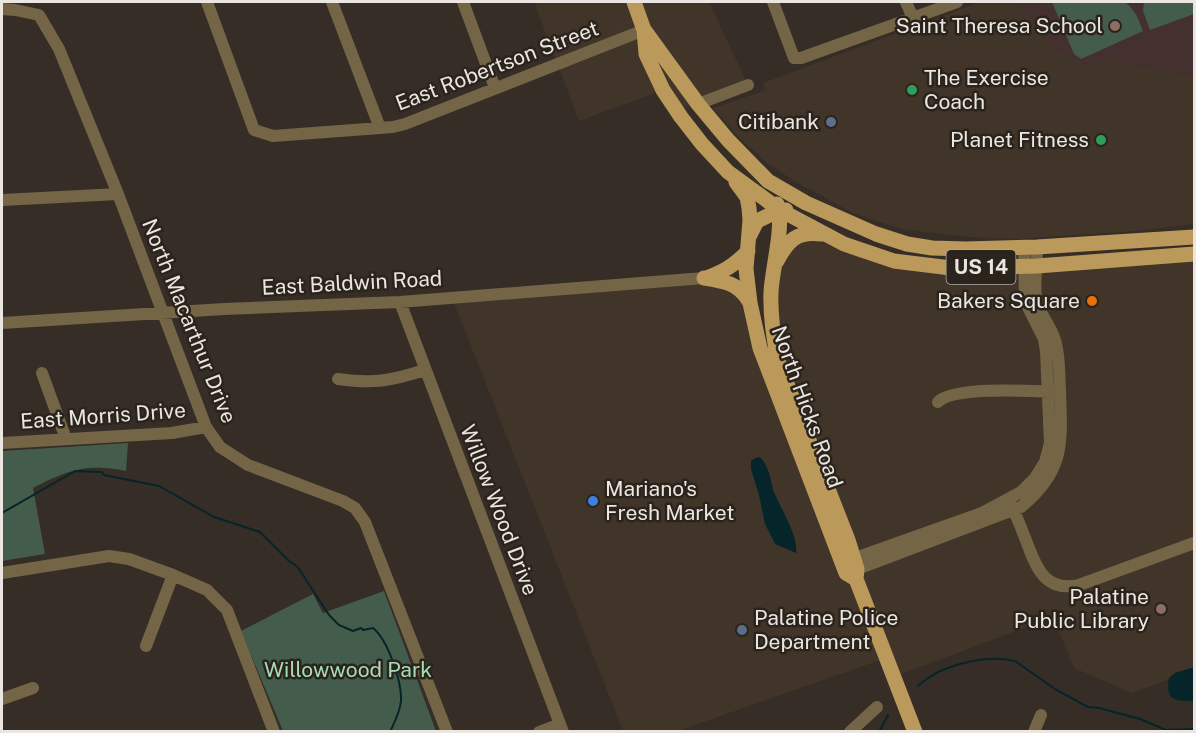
<svg xmlns="http://www.w3.org/2000/svg" width="1196" height="733" font-family="'Public Sans',sans-serif">
<style>
.built{fill:#413529}
.education{fill:#453030}
.green{fill:#435c4c}
.water{fill:#05252a}
.lines{fill:none;stroke-linecap:round;stroke-linejoin:round}
.stream{stroke:#05252a;stroke-width:2}
.minor{stroke:#756547;stroke-width:12}
.major{stroke:#bb995a;stroke-width:15}
.education-dot{fill:#8d6e63;stroke:#2b241c;stroke-width:2}
.leisure-dot{fill:#2e9e5b;stroke:#2b241c;stroke-width:2}
.service-dot{fill:#5c6f8a;stroke:#2b241c;stroke-width:2}
.food-dot{fill:#e8710a;stroke:#2b241c;stroke-width:2}
.shop-dot{fill:#3f7fe0;stroke:#2b241c;stroke-width:2}
.labels{text-anchor:middle;stroke-width:5;stroke-linejoin:round;paint-order:stroke}
.shield{fill:#2b241c;stroke:#b1aca6;stroke-width:1.5}
.shield-label{font-size:20px;font-weight:bold;fill:#ebe6e1}
.poi-label{font-size:21px;fill:#ebe6e1;stroke:#2b241c;text-anchor:end}
.street-label{font-size:21px;fill:#ebe6e1;stroke:#2b241c}
.park-label{font-size:21px;fill:#a5ddb8;stroke:#2b241c}
</style>
<rect width="100%" height="100%" fill="#352d26"/>
<!-- built -->
<path class="built" d="M534 2H709L748 85 676 111 663 90 579 121Z
M980 2H1021L1047 43 1084 64 1108 59 1194 76V224L1134 231 1016 239 968 237 901 229 855 214 796 182 767 163 738 137 713 108 766 90 763 83Z
M808 232 921 264 1194 254V670L1132 693 1074 668 1053 617 894 677 886 658 678 731H623L452 298 704 278 743 291 760 348 778 361 773 269Z"/>
<!-- education -->
<path class="education" d="M1021 2H1194V76L1108 59 1084 64 1047 43Z"/>
<!-- green -->
<path class="green" d="M1052 2H1124C1135 8 1139 21 1143 31L1081 59 1074 54Z
M1144 2H1194V14L1150 30 1143 11Z
M128 443 126 471C87 463 67 470 33 488L45 554 2 561V451Z
M384 591 436 731H283L241 631 313 594 323 613Z"/>
<!-- water -->
<path class="water" d="M760 457C770 467 770 480 774 492 781 509 799 537 796 553L775 544 765 524 759 495 751 469V461L755 458Z
M1194 667V701C1175 701 1165 701 1169 678L1175 673Z"/>
<g class="lines">
<!-- stream -->
<path class="stream" d="M2 513 75 471 102 472 104 475 159 486 214 517 260 532 289 561 297 566 329 615 339 625 353 631 361 628 363 630 373 628C388 640 402 682 401 701 400 712 395 721 390 732
M918 686C940 665 986 654 1015 661L1055 689 1088 707 1099 708 1140 719 1166 730 1194 729
M879 732 888 715"/>
<!-- minor -->
<path class="minor" d="M207 2 254 130 273 136 393 127 405 124 644 30
M332 2 380 128
M463 2 495 88
M773 2 794 58H801L957 2
M906 2 913 18
M2 9 15 10 39 15 59 49 118 194 206 427 220 447 248 465 343 501 355 508 365 522 447 732
M698 104 748 85
M2 200 118 194
M400 302 563 732
M2 323 224 309 400 302 704 278
M42 373 66 439
M338 379C374 384 390 381 425 370
M938 402C953 386 1032 391 1056 392
M2 443 172 433 206 427
M1011 504C1017 517 1022 530 1027 543 1037 570 1046 592 1079 585L1194 543
M847 561 982 513 1021 492 1035 478 1045 462 1050 443 1046 351 1044 339 1025 301 1024 248
M850 572 1021 507C1065 471 1062 443 1060 391 1059 375 1060 356 1055 340 1051 326 1039 314 1036 298 1034 282 1037 264 1037 247
M2 573 109 556 129 559 173 575 207 590 227 610 274 732
M146 646 173 575
M2 699 33 688
M539 732 560 724
M850 732 877 707
M1034 732 1041 715"/>
<!-- major -->
<path class="major" d="M634 2 644 30 646 54 663 90 681 117 702 144 728 172 780 210 844 244 894 261 951 268 1037 266 1194 254
M645 31 698 104 728 140 768 181 806 203 876 234 907 244 932 248 966 249 1037 247 1194 237
M736 182 747 197 749 208 750 220 746 269 750 303 760 348 846 573 856 579
M777 204C785 223 772 269 771 292 770 316 774 338 778 361L848 540 857 569 856 579 915 732
M750 235 757 221 780 210H786
M777 261C788 240 797 231 821 234
M704 278C724 281 738 283 749 301
M706 278C723 272 735 265 748 251"/>
</g>
<!-- markers -->
<g class="education-dot">
<circle cx="1115" cy="26" r="6"/>
<circle cx="1161" cy="609" r="6"/>
</g>
<g class="leisure-dot">
<circle cx="912" cy="90" r="6"/>
<circle cx="1101" cy="140" r="6"/>
</g>
<g class="service-dot">
<circle cx="831" cy="122" r="6"/>
<circle cx="742" cy="630" r="6"/>
</g>
<circle class="food-dot" cx="1092" cy="301" r="6"/>
<circle class="shop-dot" cx="593" cy="501" r="6"/>
<g class="labels">
<!-- shield labels -->
<rect class="shield" x="946.5" y="250" width="69" height="34" rx="4.5"/>
<g class="shield-label">
<text x="981" y="274">US 14</text>
</g>
<!-- poi labels -->
<g class="poi-label">
<text x="1103" y="33">Saint Theresa School</text>
<text x="924" y="85" text-anchor="start">The Exercise<tspan x="924" dy="24">Coach</tspan></text>
<text x="819" y="129">Citibank</text>
<text x="1089" y="147">Planet Fitness</text>
<text x="1080" y="308">Bakers Square</text>
<text x="605" y="496" text-anchor="start">Mariano's<tspan x="605" dy="24">Fresh Market</tspan></text>
<text x="1149" y="604">Palatine<tspan x="1149" dy="24">Public Library</tspan></text>
<text x="754" y="625" text-anchor="start">Palatine Police<tspan x="754" dy="24">Department</tspan></text>
</g>
<!-- street labels -->
<g class="street-label">
<text transform="translate(497 66) rotate(-21)" y="7">East Robertson Street</text>
<text transform="translate(352 283) rotate(-3)" y="7">East Baldwin Road</text>
<text transform="translate(189 321) rotate(68)" y="7">North Macarthur Drive</text>
<text transform="translate(807 407) rotate(70)" y="7">North Hicks Road</text>
<text transform="translate(103 416) rotate(-4)" y="7">East Morris Drive</text>
<text transform="translate(499 510) rotate(69)" y="7">Willow Wood Drive</text>
</g>
<!-- park labels -->
<g class="park-label">
<text x="348" y="677">Willowwood Park</text>
</g>
</g>
<!-- border -->
<rect width="1196" height="733" fill="none" stroke="#ebe6e1" stroke-width="6"/>
</svg>
